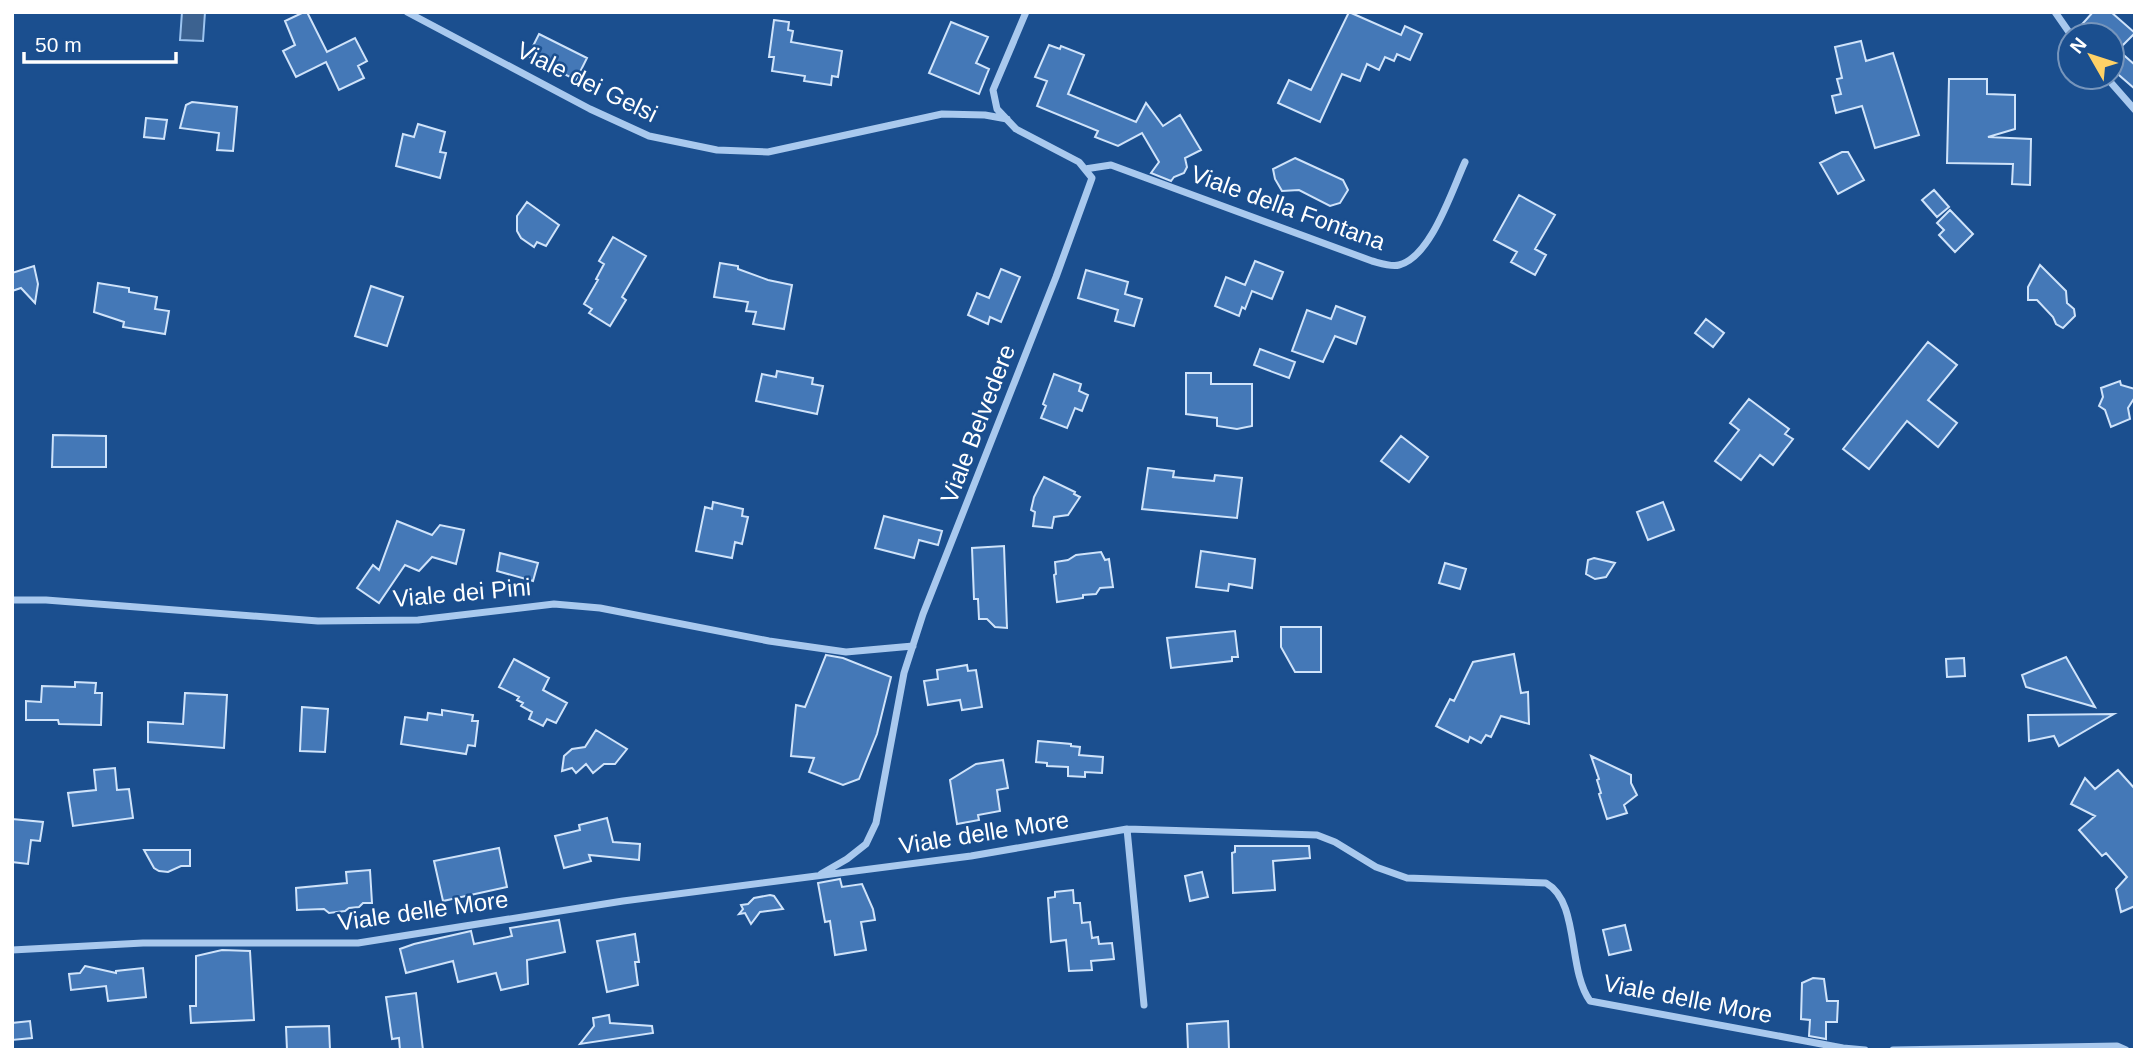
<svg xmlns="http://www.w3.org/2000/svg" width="2147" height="1062" font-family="Helvetica,sans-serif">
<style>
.water{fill:#3c6290;stroke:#9cc4f0;stroke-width:2}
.building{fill:#4478b7;stroke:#cfe3fa;stroke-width:2}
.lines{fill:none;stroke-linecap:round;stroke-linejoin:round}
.street{stroke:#a9c9ee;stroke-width:7}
.labels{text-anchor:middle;stroke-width:5;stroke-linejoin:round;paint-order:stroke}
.street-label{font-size:24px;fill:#fff;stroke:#1b4f8f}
</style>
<rect width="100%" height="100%" fill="#1b4f8f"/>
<!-- water -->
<path class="water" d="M182 12H205L203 41 180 40Z"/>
<!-- building -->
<path class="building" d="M304 12H307L327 52 355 38 367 61 358 66 364 78 339 90 326 62 296 77 283 51 295 45 285 21Z
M1349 12 1401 35 1405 26 1422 34 1410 60 1397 54 1394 61 1385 57 1379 70 1367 64 1360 81 1342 74 1320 122 1278 103 1289 80 1311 90Z
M2093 12H2111L2135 33 2118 50 2135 65V89L2112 69V35H2077L2076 31Z
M774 20 789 22 788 30 793 31 791 42 842 51 838 77 832 76 831 85 804 81 805 76 772 71 774 57H769Z
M951 22 988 37 976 63 989 69 979 94 929 73Z
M539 34 587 58 576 80 528 56Z
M1861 41 1866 61 1893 53 1919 135 1875 148 1862 106 1836 113 1832 96 1841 94 1837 79 1842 78 1835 47Z
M1049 45 1060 49 1061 46 1084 55 1068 94 1136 122 1146 103 1163 126 1180 115 1201 150 1185 158 1187 167 1184 173 1174 177 1171 181 1151 173 1159 162 1142 133 1118 146 1095 137 1098 131 1037 106 1047 81 1035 77Z
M1949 79H1987V94L2015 95V129L1988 137 2031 139 2030 185 2012 184 2013 164 1947 163Z
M192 102 237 107 233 151 217 150 219 133 180 128 186 105Z
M146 118 167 120 164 139 144 137Z
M418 124 445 132 440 152 446 153 440 178 396 166 403 134 414 137Z
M1842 152H1848L1864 180 1838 194 1820 163Z
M1295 158 1343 180 1348 190 1340 203 1330 206 1299 190 1282 191 1275 179 1273 169Z
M1934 190 1949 207 1937 217 1922 200Z
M1519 195 1555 215 1535 249 1546 255 1535 275 1511 262 1517 252 1494 240Z
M527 202 559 225 546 246 537 242 534 247 521 238 517 231V216Z
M1950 210 1973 234 1955 252 1939 235 1944 230 1937 223Z
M613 237 646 256 622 297 626 300 610 326 589 313 592 309 584 304 598 280 596 279 604 264 599 261Z
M1255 261 1283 272 1272 299 1252 291 1245 309 1242 307 1239 316 1215 306 1226 277 1245 285Z
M720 263 738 266V269L768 280 792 285 784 329 753 324 756 312 746 311 748 302 714 297Z
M2040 265 2066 291 2067 303 2074 309 2075 316 2063 328 2056 324 2053 317 2037 300H2028V287Z
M34 266 38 284 35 303 21 288 12 291V273Z
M1001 269 1020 277 1001 322 990 317 988 324 968 315 977 293 989 298Z
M1086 270 1128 282 1125 294 1142 299 1134 326 1115 321 1118 310 1078 298Z
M98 283 129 288V292L157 297 155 309 169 311 165 334 123 327 124 322 94 312Z
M371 286 403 297 387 346 355 336Z
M1336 306 1365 317 1356 344 1335 336 1323 362 1292 351 1307 310 1331 319Z
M1706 319 1724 333 1713 347 1695 333Z
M1928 342 1957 365 1928 400 1957 423 1938 447 1907 421 1869 469 1843 449Z
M1260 349 1295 362 1289 378 1254 365Z
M777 371 813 378 812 384 823 386 817 414 756 401 762 374 776 377Z
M1186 373H1211V384H1252V426L1237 429 1217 426V418L1186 414Z
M1054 374 1081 384 1079 391 1088 395 1082 411 1075 408 1067 428 1041 418 1046 406 1043 404Z
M2120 381 2121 385 2135 389V397L2128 408 2130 419 2111 427 2105 410 2099 406 2103 397 2101 388Z
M1749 399 1789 429 1785 434 1793 439 1773 465 1760 455 1741 480 1715 461 1739 430 1730 423Z
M53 435 106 436V467H52Z
M1401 436 1428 457 1409 482 1381 461Z
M1148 468 1174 471 1173 477 1214 481 1215 475 1242 478 1237 518 1142 509Z
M1044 477 1075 492 1074 494 1080 497 1068 515 1054 517 1052 528 1033 526 1035 512 1031 510 1034 497Z
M713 502 743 509 742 516 748 517 742 544 735 542 732 558 696 551 705 507 712 509Z
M1663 502 1674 530 1648 540 1637 512Z
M884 516 942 531 938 545 919 540 914 558 875 548Z
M397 521 432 535 440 525 464 530 456 564 432 557 419 571 405 565 379 603 357 588 373 565 379 570Z
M1004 546 1007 628 995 627 987 619H979L978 599H974L972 548Z
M1201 551 1255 559 1252 588 1229 584 1228 591 1196 587Z
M1101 552 1105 560 1109 559 1113 587 1100 588 1096 594 1083 595V598L1057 602 1054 575 1056 574 1055 562 1068 560 1076 555Z
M500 553 538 563 533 581 497 571Z
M1594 558 1615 563 1606 577 1595 579 1586 574 1588 560Z
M1445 563 1466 569 1460 589 1439 583Z
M1281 627H1321V672H1295L1281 647Z
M1235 631 1238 657H1232V661L1171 668 1167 638Z
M1514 654 1521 693 1528 692 1529 724 1501 716 1491 737 1486 735 1481 743 1470 737 1468 742 1436 726 1450 699 1454 701 1473 662Z
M826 655 843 658 891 677 877 734 859 779 843 785 809 772 814 758 791 756 796 705 805 707Z
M2066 657 2095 707 2026 687 2022 675Z
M1964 658 1965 676 1947 677 1946 659Z
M514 659 549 678 543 690 567 703 556 723 547 719 543 726 529 719 532 712 521 706 523 703 517 700 519 697 499 687Z
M967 665 968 671 976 670 982 707 962 710 960 700 928 705 924 681 938 679 937 670Z
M75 682 96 683 95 693H102L101 725 59 724 58 720H26V701L41 702 42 686 75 687Z
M185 693 227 695 224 748 148 742V722L183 724Z
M302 707 328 709 325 752 300 751Z
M442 710 473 715 472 721H478L475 746 468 745 466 754 401 744 405 717 427 720 428 713 442 715Z
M2114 714 2059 746 2054 736 2029 741 2028 715Z
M596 730 627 749 615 764H604L593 773 586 764 576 773 572 768 562 771 564 756 572 749 585 747Z
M1038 741 1071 744V746L1080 747 1079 755 1103 757 1102 773 1085 772V777L1068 776V767L1047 766V763L1036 762Z
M1591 756 1631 775V783L1637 795 1624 805 1627 813 1607 819 1599 794 1601 793 1597 780 1599 779Z
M1003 760 1008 788 997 790 1000 811 978 815 979 820 957 824 950 780 976 764Z
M115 768 117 790 129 789 133 818 73 826 68 793 96 790 94 770Z
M2118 770 2135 789V906L2121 912 2116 889 2127 877 2106 853 2102 856 2079 830 2095 816 2071 804 2085 778 2095 789Z
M607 818 613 842 640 844 639 860 589 855 591 861 564 868 555 836 580 830 579 825Z
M12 819 43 822 40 841 31 840 28 864 12 862Z
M1235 846H1309L1310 858 1273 861 1275 890 1233 893 1232 853 1235 852Z
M499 848 507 887 443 901 434 861Z
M144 850H190V866H181L168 872 159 871 154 868Z
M370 870 372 903H363L359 907 349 908 345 911 329 913 324 909 297 910 296 888 347 883 346 872Z
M1202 872 1208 897 1190 901 1185 876Z
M840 879 842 887 862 884 873 909 875 920 861 922 866 950 835 955 830 921 825 922 818 883Z
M1073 890 1074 903H1080L1082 923 1090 922 1092 938 1098 937 1099 944 1112 943 1114 959 1091 961 1092 970 1069 971 1066 940 1051 942 1048 898 1055 897V892Z
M770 895 774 896 783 909 760 912 751 924 745 913 739 914 743 909 741 905 748 904 754 898Z
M559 920 565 952 527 960 528 984 501 990 496 973 458 982 453 961 406 973 400 949 414 944 471 931 474 944 512 936 510 928Z
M1625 925 1631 950 1609 955 1603 930Z
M635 934 639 962H635L638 985 607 992 597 941Z
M222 950 250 951 254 1020 191 1023 190 1006H196V956Z
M85 966 116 973V971L143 968 146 997 108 1001 106 986 71 990 69 974 80 973Z
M1813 978 1824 979 1827 1001H1838L1837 1022H1826V1039L1809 1036 1810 1020 1801 1019 1802 983Z
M416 993 423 1050H400L399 1038 392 1039 386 997Z
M609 1015 610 1023 652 1026 653 1033 580 1044 594 1026 593 1018Z
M30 1021 32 1038 12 1040V1023Z
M1228 1021 1229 1050H1188L1187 1024Z
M329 1026 330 1050H287L286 1027Z"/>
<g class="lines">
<!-- street -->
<path class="street" d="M407 12 590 109 649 136 717 150 768 152 942 114 985 115 1007 119
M2055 12 2071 35
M2106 77 2135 110
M1085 169 1111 165 1372 261C1380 263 1391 267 1399 265 1431 257 1452 190 1465 162
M12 600H46L318 621 418 620 554 604 600 608 769 641 846 652 913 646
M1127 829 1144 1005
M821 874 847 859 866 844 876 823 904 673 923 614 1056 277 1092 178 1079 162 1016 129 997 109 993 90 1026 12
M12 950 143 943H358L623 901 971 856 1127 829 1317 835 1335 842 1376 867 1407 878 1546 883C1580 902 1567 969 1590 1001L1843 1048 1865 1050
M1893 1050 2117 1046 2126 1050"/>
</g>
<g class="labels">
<!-- street labels -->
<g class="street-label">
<text transform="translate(587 82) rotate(26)" y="8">Viale dei Gelsi</text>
<text transform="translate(1288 208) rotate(20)" y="8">Viale della Fontana</text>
<text transform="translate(978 424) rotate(-69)" y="8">Viale Belvedere</text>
<text transform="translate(462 593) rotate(-5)" y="8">Viale dei Pini</text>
<text transform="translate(984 833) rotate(-9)" y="8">Viale delle More</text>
<text transform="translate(423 911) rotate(-8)" y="8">Viale delle More</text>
<text transform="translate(1688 999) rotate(11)" y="8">Viale delle More</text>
</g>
</g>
<!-- border -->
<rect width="2147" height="1062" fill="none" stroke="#ffffff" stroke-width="28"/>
<!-- north arrow -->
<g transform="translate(2091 56) rotate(309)"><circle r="33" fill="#1b4f8f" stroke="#7695bc" stroke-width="2"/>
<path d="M0-5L12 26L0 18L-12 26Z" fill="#ffd166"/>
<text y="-10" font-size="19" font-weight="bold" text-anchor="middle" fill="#ffffff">N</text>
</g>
<!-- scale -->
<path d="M24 52v10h152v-10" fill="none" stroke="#ffffff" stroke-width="3.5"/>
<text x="35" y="52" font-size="21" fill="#ffffff" stroke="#1b4f8f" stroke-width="5" paint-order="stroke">50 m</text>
</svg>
